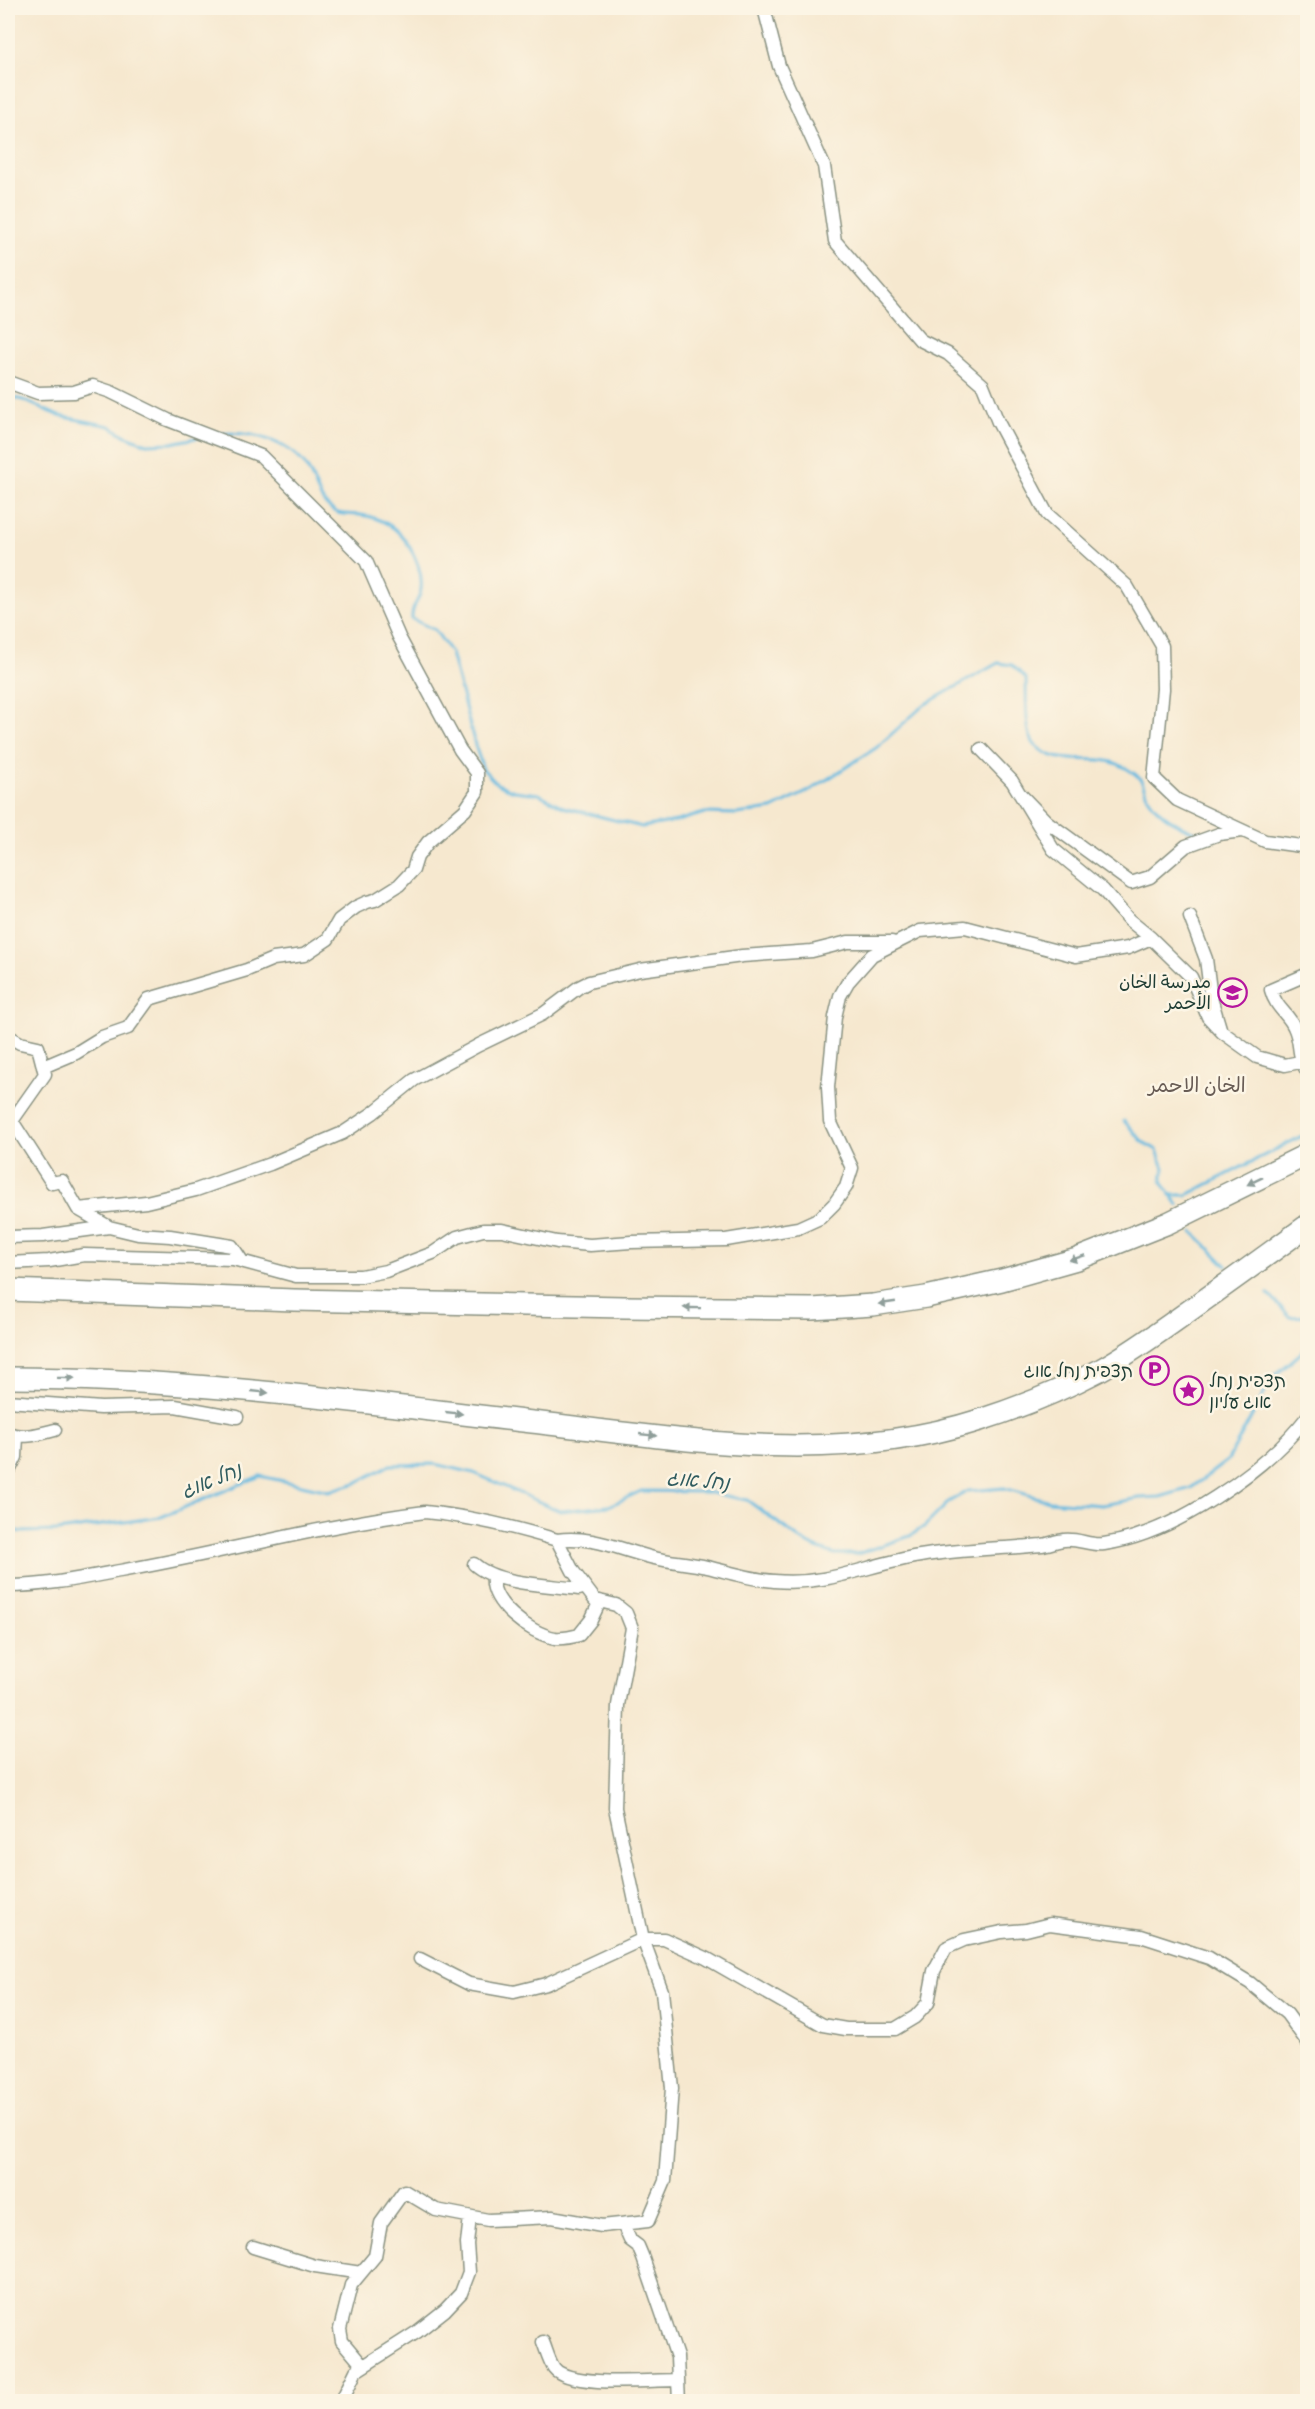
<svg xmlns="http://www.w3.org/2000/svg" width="1315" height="2409" font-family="'Patrick Hand','Playpen Sans Arabic','Playpen Sans Hebrew',sans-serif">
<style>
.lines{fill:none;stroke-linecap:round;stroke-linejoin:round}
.stream{stroke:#63b9e0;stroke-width:3}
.street-casing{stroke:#8a9282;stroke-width:15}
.highway-casing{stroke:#8a9282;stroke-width:24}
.street{stroke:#fff;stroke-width:12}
.highway{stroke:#fff;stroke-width:21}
.oneway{fill:#8f9e9a}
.labels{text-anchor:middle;stroke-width:5;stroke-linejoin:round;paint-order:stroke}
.poi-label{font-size:18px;fill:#1f3d34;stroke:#fcf5e5;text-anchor:end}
.neighbourhood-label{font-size:20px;fill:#685c55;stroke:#fcf5e5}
.water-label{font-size:20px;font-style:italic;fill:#305c5f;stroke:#fcf5e5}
</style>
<rect width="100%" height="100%" fill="#fcf5e5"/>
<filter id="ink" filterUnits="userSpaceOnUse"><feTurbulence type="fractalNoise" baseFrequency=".0167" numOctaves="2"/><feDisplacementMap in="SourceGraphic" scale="12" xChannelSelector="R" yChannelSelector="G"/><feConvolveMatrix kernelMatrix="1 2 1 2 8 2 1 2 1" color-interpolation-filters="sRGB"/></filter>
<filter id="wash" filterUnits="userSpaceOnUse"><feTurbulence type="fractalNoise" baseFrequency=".008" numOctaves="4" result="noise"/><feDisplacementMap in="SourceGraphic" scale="24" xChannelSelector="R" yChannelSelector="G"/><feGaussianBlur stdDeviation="1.35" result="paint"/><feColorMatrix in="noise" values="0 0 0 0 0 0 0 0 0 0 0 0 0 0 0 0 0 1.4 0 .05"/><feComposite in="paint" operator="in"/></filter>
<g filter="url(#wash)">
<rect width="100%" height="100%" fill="#f6e8cf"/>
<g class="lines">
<!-- stream -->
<path class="stream" d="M8 396 23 400 59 416 110 426 124 435 147 444 172 443 200 437
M218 434C251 430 294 442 310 473 317 488 321 507 338 513 345 515 354 514 361 515 382 518 398 527 409 546 416 558 423 574 421 589 420 601 411 605 412 619L435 630 451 653 475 745 483 769 497 784 514 791 539 794 563 807 642 827 677 821 705 813 737 814 772 809 809 791 876 748 924 705 998 663 1012 665 1026 678C1027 694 1024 734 1035 745 1059 769 1090 753 1118 764 1124 767 1137 774 1141 780 1144 785 1145 792 1148 797 1159 816 1183 829 1204 835
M1124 1121 1143 1142 1157 1150 1164 1168 1162 1182 1178 1205
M1170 1195H1187L1308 1133
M1193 1232 1227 1266
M1268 1294 1290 1317 1308 1316
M8 1528 20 1532 58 1531 161 1517 260 1476 329 1491 356 1483 390 1465 435 1464 474 1473 560 1511 609 1506 641 1491 706 1492 747 1500 801 1540 816 1548 835 1554H857L910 1536 925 1526 950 1501 968 1491 1004 1488 1049 1501 1102 1505 1139 1498 1160 1497 1191 1488 1228 1460 1273 1377 1308 1347"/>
</g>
</g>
<g filter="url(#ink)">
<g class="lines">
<defs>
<path id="street" d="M764 8 779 66 824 166 835 241 920 340 948 354 983 385 998 422 1047 514 1127 586 1162 646 1163 689 1154 778 1177 800 1265 841 1308 847
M8 382 38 393 74 392 93 386 111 392 168 420 261 456 366 561 399 637 460 750 477 773V792L465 810 428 842 417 857 413 870 399 885 375 900 367 902 356 907 339 920 328 939 304 955 273 959 247 970 149 999 128 1028 102 1037 76 1053 43 1067
M981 749 1012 781 1053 849 1103 890 1129 920 1151 938
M1019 793 1046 821 1131 883 1150 877 1186 846 1219 834 1242 831
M1190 917 1206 959 1211 998 1220 1028
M1308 974 1271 990C1276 1009 1288 1013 1294 1027 1302 1043 1296 1055 1308 1073
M8 1036 20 1043 38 1047 45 1074 12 1121 52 1183 62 1181 78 1209 109 1227
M1302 1055 1308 1030
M78 1209 146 1202 196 1190 270 1164 343 1133 373 1113 414 1080 479 1045 543 1014 579 987 589 982 640 970 742 956 812 951 848 942H892
M8 1237 43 1236 109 1227 138 1234 170 1236 232 1246 242 1261
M8 1263 49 1261 84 1255 233 1259 296 1276H361L386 1271 433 1253 457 1237 483 1230H502L557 1242 590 1245 631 1242 726 1240 798 1228 820 1218 834 1204 846 1187 852 1168 830 1121 828 1087 835 1017 840 996 848 982 872 955 920 931 965 927 1076 956 1128 948 1151 938 1191 977 1208 1017 1222 1032 1257 1057 1285 1065 1300 1062
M8 1401 101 1408 175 1406 237 1417
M8 1433C24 1439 39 1434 55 1430
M8 1473 16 1457 17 1436
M557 1540C591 1535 621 1550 654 1558 671 1562 690 1563 707 1567 729 1572 752 1580 774 1581 830 1586 868 1564 920 1556 960 1549 1001 1549 1042 1545 1049 1544 1056 1541 1064 1540 1078 1538 1090 1546 1104 1544 1174 1534 1265 1471 1308 1416
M474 1564C497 1585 549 1585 579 1589L585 1587
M493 1575C489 1603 529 1633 555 1638 563 1639 572 1637 579 1635L591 1620 600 1601
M8 1586C45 1586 83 1578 120 1571 222 1553 322 1525 425 1512 469 1516 514 1527 557 1540L573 1571 595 1600 616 1605 626 1613 632 1628 618 1705 615 1808 643 1939 662 1991 672 2088 665 2181 648 2221 602 2226 552 2217 488 2220 436 2210 404 2191 381 2223 375 2256 351 2285 340 2329 342 2341 363 2366
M420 1959 469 1984 514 1992 546 1984 643 1939H664L706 1958 823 2025 846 2029H895L915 2017 928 2003 934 1971 946 1948 964 1940 1002 1932 1026 1930 1050 1924 1141 1936 1209 1958 1250 1983 1287 2014 1308 2043
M623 2224 630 2240 638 2246 643 2258 677 2357 679 2402
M253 2247 315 2266 361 2273
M543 2342C546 2349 549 2361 554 2368 569 2388 652 2380 678 2380
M341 2402 356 2371 417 2332 445 2310 461 2293 469 2272 467 2244 470 2217"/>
<path id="highway" d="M8 1290 294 1300 624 1307 812 1309 873 1305 926 1297 1002 1280 1077 1259 1168 1223 1308 1154
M8 1378C183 1378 358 1402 532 1422 682 1439 833 1467 980 1420 1021 1407 1062 1390 1100 1370 1136 1350 1169 1325 1203 1301 1238 1276 1273 1251 1308 1225"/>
</defs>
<!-- street casing -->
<use href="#street" class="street-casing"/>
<!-- highway casing -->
<use href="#highway" class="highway-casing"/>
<!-- street -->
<use href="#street" class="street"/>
<!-- highway -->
<use href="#highway" class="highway"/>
</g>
<!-- one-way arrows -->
<defs><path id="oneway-solid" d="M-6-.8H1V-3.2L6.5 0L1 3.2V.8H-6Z" transform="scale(1.5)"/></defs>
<g class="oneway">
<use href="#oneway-solid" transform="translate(1255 1181) rotate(154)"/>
<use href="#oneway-solid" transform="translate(1077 1258) rotate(162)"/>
<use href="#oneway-solid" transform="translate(887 1303) rotate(172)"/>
<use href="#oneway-solid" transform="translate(692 1308) rotate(-179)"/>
<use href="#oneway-solid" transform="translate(66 1378) rotate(1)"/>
<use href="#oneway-solid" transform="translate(260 1392) rotate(6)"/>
<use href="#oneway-solid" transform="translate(454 1413) rotate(6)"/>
<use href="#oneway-solid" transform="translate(648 1435) rotate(6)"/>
</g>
</g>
<!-- icons -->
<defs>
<symbol id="school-ring" viewBox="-11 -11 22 22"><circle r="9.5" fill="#fcf5e5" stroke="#b5179e" stroke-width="1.5"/><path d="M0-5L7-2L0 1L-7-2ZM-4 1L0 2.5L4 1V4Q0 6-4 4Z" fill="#b5179e"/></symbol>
<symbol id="parking-ring" viewBox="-11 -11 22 22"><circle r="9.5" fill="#fcf5e5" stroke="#b5179e" stroke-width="1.5"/><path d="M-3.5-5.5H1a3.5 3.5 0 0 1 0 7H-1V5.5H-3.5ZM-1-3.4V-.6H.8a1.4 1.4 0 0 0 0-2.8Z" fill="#b5179e"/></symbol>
<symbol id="sight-ring" viewBox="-11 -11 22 22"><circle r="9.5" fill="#fcf5e5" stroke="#b5179e" stroke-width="1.5"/><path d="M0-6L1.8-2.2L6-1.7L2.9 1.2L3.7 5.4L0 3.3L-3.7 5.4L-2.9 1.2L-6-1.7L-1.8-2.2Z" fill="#b5179e"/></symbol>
</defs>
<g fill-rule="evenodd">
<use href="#school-ring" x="1216" y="976" width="33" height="33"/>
<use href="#parking-ring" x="1138" y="1354" width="33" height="33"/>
<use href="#sight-ring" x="1172" y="1374" width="33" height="33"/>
</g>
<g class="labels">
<!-- poi labels -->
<g class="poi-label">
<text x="1211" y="988">مدرسة الخان<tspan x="1211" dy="21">الأحمر</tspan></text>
<text x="1133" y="1377">תצפית נחל אוג</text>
<text x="1209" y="1387" text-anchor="start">תצפית נחל<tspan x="1209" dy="21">אוג עליון</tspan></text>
</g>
<!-- neighbourhood labels -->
<g class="neighbourhood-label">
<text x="1197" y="1092">الخان الاحمر</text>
</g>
<!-- water labels -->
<g class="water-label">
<text transform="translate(211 1480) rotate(-22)" y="7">נחל אוג</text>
<text transform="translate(698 1480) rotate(5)" y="7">נחל אוג</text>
</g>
</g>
<!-- margin -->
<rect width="1315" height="2409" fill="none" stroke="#fcf5e5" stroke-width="30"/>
</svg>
